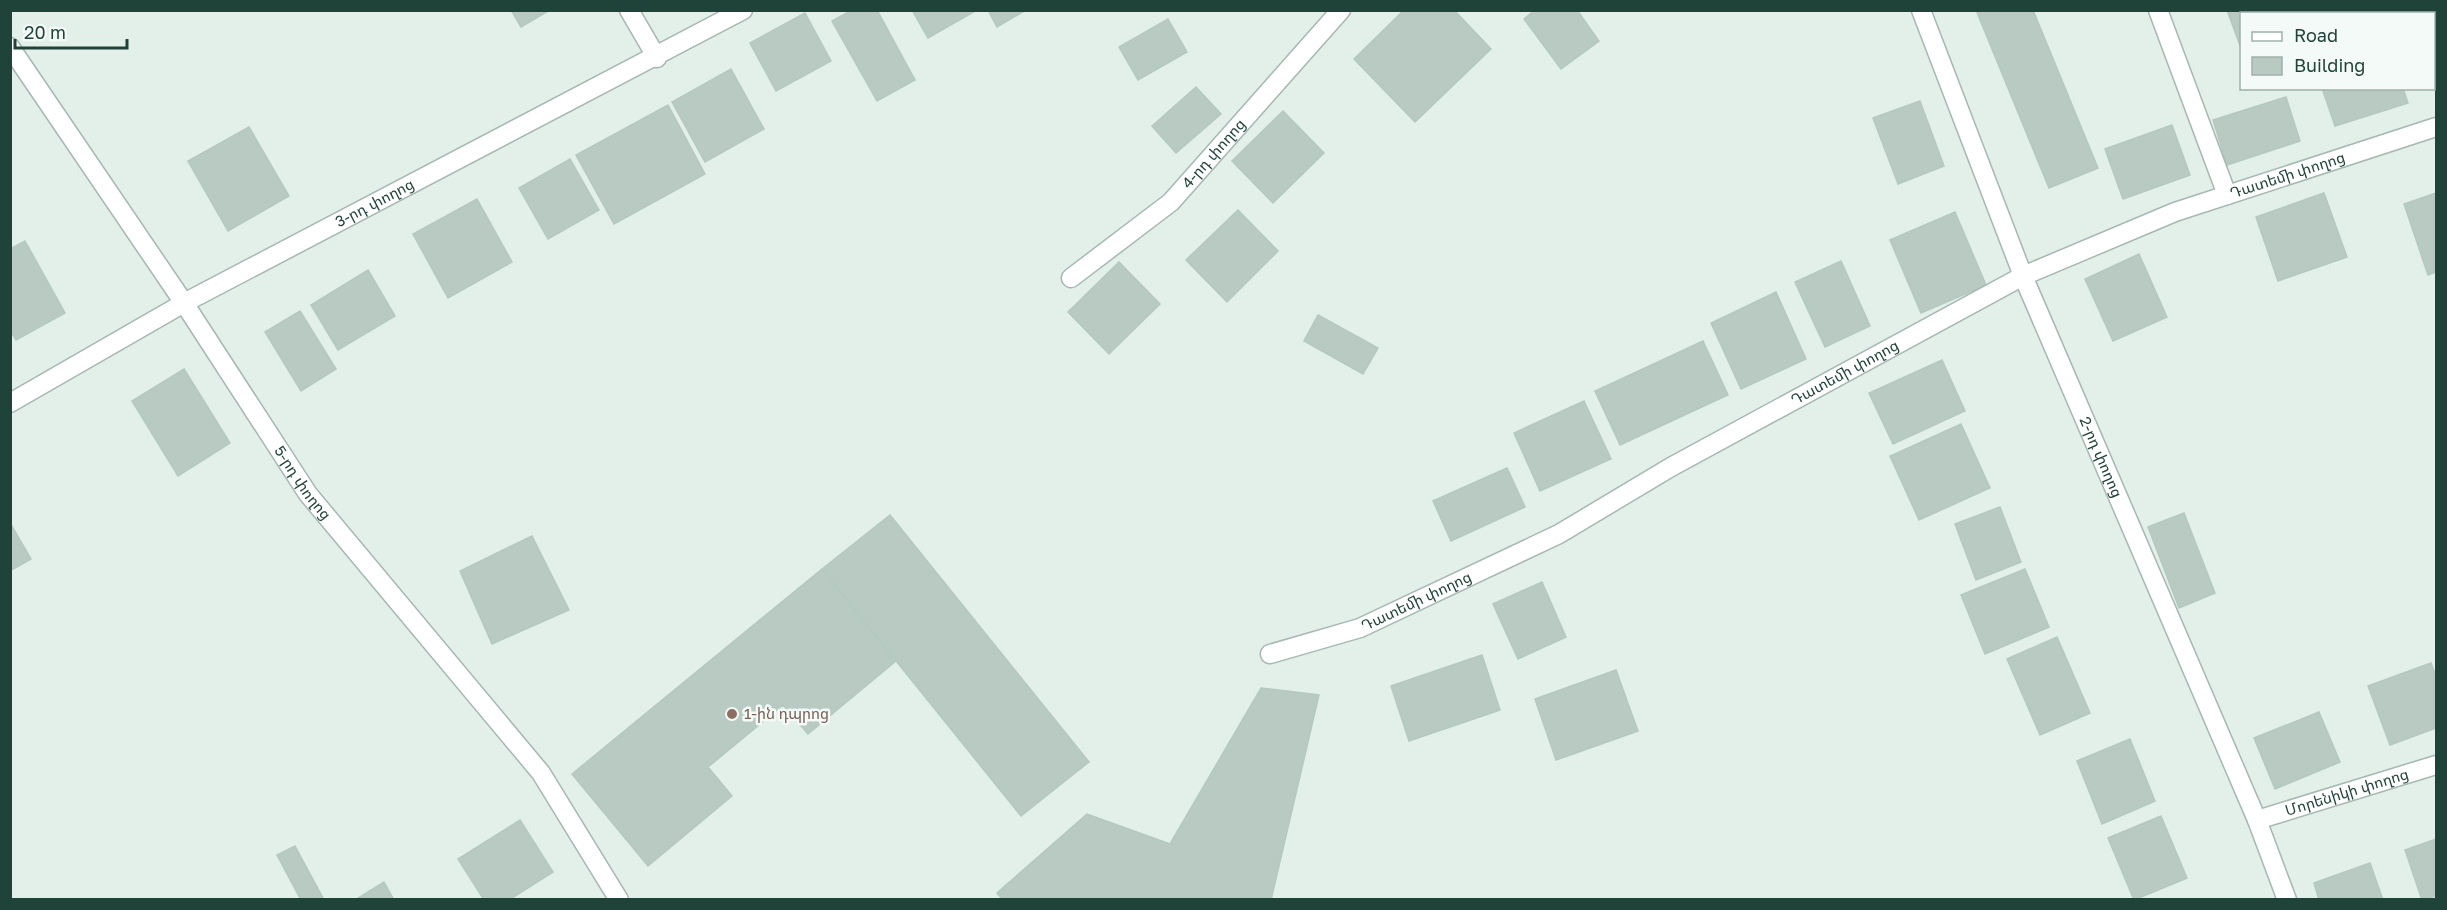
<svg xmlns="http://www.w3.org/2000/svg" width="2447" height="910" font-family="'Golos Text','Noto Sans Armenian',sans-serif">
<style>
.building{fill:#b8cac2;stroke:#b4c9c0;stroke-width:1.5}
.lines{fill:none;stroke-linecap:round;stroke-linejoin:round}
.lane-casing{stroke:#a5b8b1;stroke-width:21}
.street-casing{stroke:#a5b8b1;stroke-width:21}
.lane{stroke:#fff;stroke-width:18}
.street{stroke:#fff;stroke-width:18}
.education-dot{fill:#8d6e63;stroke:#f4faf7;stroke-width:2}
.labels{text-anchor:middle;stroke-width:5;stroke-linejoin:round;paint-order:stroke}
.street-label{font-size:15px;fill:#204339;stroke:#f4faf7}
.education-label{font-size:15px;fill:#785e54;stroke:#f4faf7;text-anchor:start}
</style>
<rect width="100%" height="100%" fill="#e3efe9"/>
<!-- building -->
<path class="building" d="M511 10H550L521 27Z
M852 10H877L915 80 877 101 832 21Z
M912 10H977L928 38Z
M988 10H1026L997 27Z
M1404 10H1454L1491 49 1415 122 1354 59Z
M1535 10H1577L1599 41 1561 69 1524 19Z
M1976 10H2033L2098 168 2049 188Z
M2227 10H2285L2286 14H2242V51Z
M805 13 831 61 776 91 750 43Z
M1168 19 1187 52 1138 80 1119 47Z
M2436 29V87L2434 88V30Z
M731 69 764 129 705 162 672 102Z
M1196 87 1221 114 1176 153 1152 126Z
M2322 88H2403L2408 103 2335 126Z
M2286 97 2300 141 2227 165 2213 120Z
M1920 101 1944 166 1898 184 1873 118Z
M668 105 705 174 614 224 576 155Z
M1283 111 1324 153 1273 203 1232 161Z
M2172 125 2190 175 2123 199 2105 149Z
M249 127 289 196 228 231 188 161Z
M570 159 599 210 548 239 519 188Z
M2324 193 2347 257 2278 281 2256 217Z
M2436 193V272L2428 275 2404 204Z
M477 199 512 262 448 298 413 234Z
M1238 210 1278 251 1227 302 1186 260Z
M1955 212 1986 285 1921 313 1890 240Z
M25 241 65 313 16 340 10 330V249Z
M2139 254 2167 317 2113 341 2085 279Z
M1841 261 1870 326 1825 347 1795 282Z
M1119 262 1160 304 1109 354 1068 312Z
M368 270 395 316 338 350 311 305Z
M1776 292 1806 359 1741 389 1711 323Z
M300 311 336 369 301 391 265 332Z
M1318 315 1378 348 1363 374 1304 341Z
M1703 341 1728 395 1620 445 1595 391Z
M1942 360 1965 411 1893 444 1869 393Z
M184 369 230 443 178 476 132 401Z
M1584 401 1611 459 1540 491 1514 433Z
M1961 424 1990 488 1919 520 1890 456Z
M1507 468 1525 507 1451 541 1433 501Z
M2000 507 2021 562 1976 580 1955 524Z
M2184 513 2215 593 2179 608 2148 527Z
M890 515 1089 762 1021 816 822 569Z
M10 523 31 559 10 571Z
M532 536 569 610 492 644 460 571Z
M822 569 896 661 808 734 783 705 708 767 732 796 648 866 572 774Z
M2025 569 2049 627 1985 654 1961 595Z
M1542 582 1566 637 1518 659 1493 604Z
M2057 637 2090 713 2040 735 2007 659Z
M1482 655 1500 710 1409 741 1391 686Z
M2431 663 2436 677V728L2390 745 2368 686Z
M1616 670 1638 731 1556 760 1535 699Z
M1261 688 1319 695 1271 900H1003L997 893 1087 814 1170 844Z
M2319 712 2340 762 2275 789 2254 738Z
M2130 739 2155 801 2102 824 2077 761Z
M2161 816 2187 878 2134 900 2108 838Z
M520 820 553 872 509 900H484L458 859Z
M2436 839V896L2422 900 2405 850Z
M295 846 324 900H301L277 855Z
M2370 863 2383 900H2319L2314 883Z
M384 882 394 900H355Z"/>
<g class="lines">
<defs>
<path id="lane" d="M2158 10 2227 195"/>
<g id="street">
<path d="M629 10 657 58"/>
<path id="s1" d="M1921 10 2023 276 2257 820 2287 900"/>
<path id="s2" d="M10 47 184 303 308 494 541 773 619 900"/>
<path id="s3" d="M1071 278 1171 202 1341 10"/>
<path id="s4" d="M10 403 184 303 743 10"/>
<path id="s5" d="M1270 654 1360 628 1559 534 1671 467 2023 276 2175 212 2436 127"/>
<path id="s6" d="M2257 820 2436 765"/>
</g>
</defs>
<!-- lane casing -->
<use href="#lane" class="lane-casing"/>
<!-- street casing -->
<use href="#street" class="street-casing"/>
<!-- lane -->
<use href="#lane" class="lane"/>
<!-- street -->
<use href="#street" class="street"/>
</g>
<!-- markers -->
<circle class="education-dot" cx="732" cy="714" r="6"/>
<g class="labels">
<!-- street labels -->
<g class="street-label">
<text dy="5" stroke="none"><textPath href="#s3" startOffset="190">4-րդ փողոց</textPath></text>
<text dy="5" stroke="none"><textPath href="#s5" startOffset="1128">Դատեմի փողոց</textPath></text>
<text dy="5" stroke="none"><textPath href="#s4" startOffset="416">3-րդ փողոց</textPath></text>
<text dy="5" stroke="none"><textPath href="#s5" startOffset="642">Դատեմի փողոց</textPath></text>
<text dy="5" stroke="none"><textPath href="#s1" startOffset="482">2-րդ փողոց</textPath></text>
<text dy="5" stroke="none"><textPath href="#s2" startOffset="525">5-րդ փողոց</textPath></text>
<text dy="5" stroke="none"><textPath href="#s5" startOffset="156">Դատեմի փողոց</textPath></text>
<text dy="5" stroke="none"><textPath href="#s6" startOffset="94">Մորենիկի փողոց</textPath></text>
</g>
<!-- education labels -->
<g class="education-label">
<text x="744" y="719">1-ին դպրոց</text>
</g>
</g>
<!-- border -->
<rect width="2447" height="910" fill="none" stroke="#204339" stroke-width="24"/>
<!-- legend -->
<rect x="2240" y="12" width="195" height="78" fill="#f4faf7" stroke="#9fb1ab" stroke-width="1.5"/>
<rect x="2252" y="32" width="30" height="9" fill="#ffffff" stroke="#9fb1ab" stroke-width="1.5"/>
<text x="2294" y="42" font-size="18" fill="#204339">Road</text>
<rect x="2252" y="57" width="30" height="18" fill="#b8cac2" stroke="#9fb1ab" stroke-width="1.5"/>
<text x="2294" y="72" font-size="18" fill="#204339">Building</text>
<!-- scale -->
<path d="M15 39v9h112v-9" fill="none" stroke="#204339" stroke-width="3"/>
<text x="24" y="39" font-size="18" fill="#204339" stroke="#f4faf7" stroke-width="4.5" paint-order="stroke">20 m</text>
</svg>
